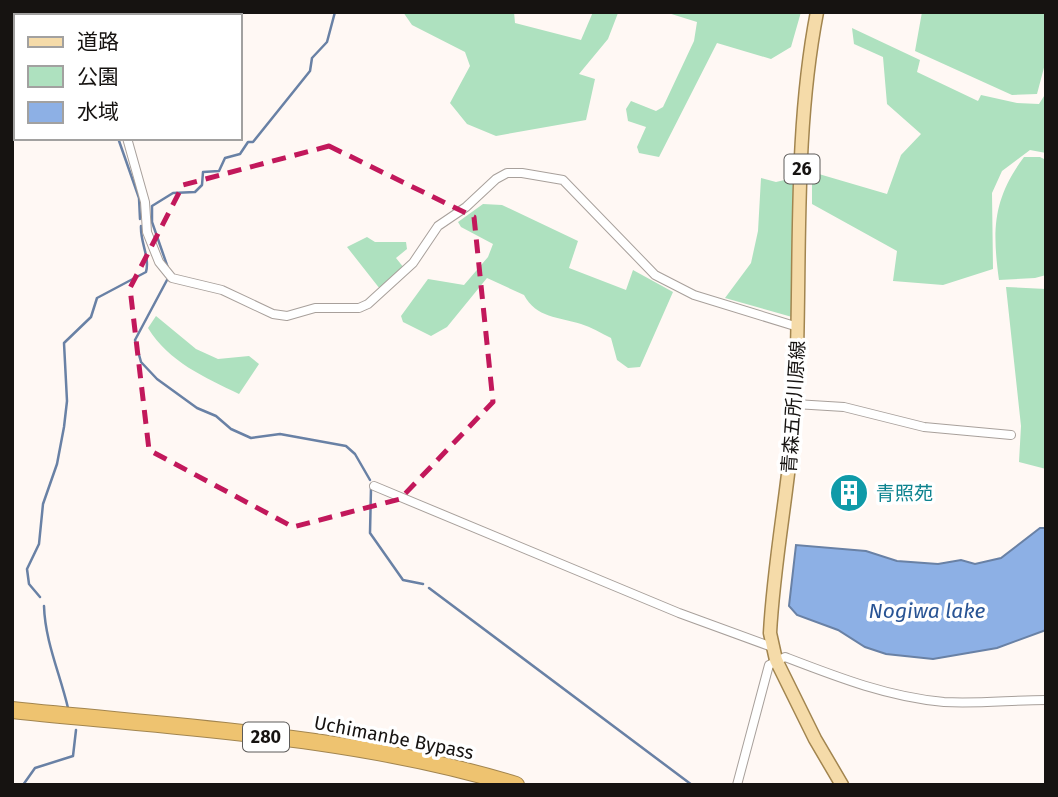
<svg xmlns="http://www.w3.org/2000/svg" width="1058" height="797" font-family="'Fira Sans','Noto Sans JP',sans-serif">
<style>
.green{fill:#aee1bf}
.water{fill:#8db0e5;stroke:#6981a5;stroke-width:2}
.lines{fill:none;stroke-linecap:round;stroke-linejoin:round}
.stream{stroke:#6981a5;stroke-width:2.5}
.street-casing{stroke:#a8a09b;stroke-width:10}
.primary-casing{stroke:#a2854f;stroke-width:15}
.highway-casing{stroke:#a2854f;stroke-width:18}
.street{stroke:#fff;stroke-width:8}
.primary{stroke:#f5dba9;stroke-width:12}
.highway{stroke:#eec370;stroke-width:16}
.marked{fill:none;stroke:#c2185b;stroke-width:5;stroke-dasharray:14 9;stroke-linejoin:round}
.labels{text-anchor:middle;stroke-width:7;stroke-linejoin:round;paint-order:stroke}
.shield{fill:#fff;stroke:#5c5a58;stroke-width:2}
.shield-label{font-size:18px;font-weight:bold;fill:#161311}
.street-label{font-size:19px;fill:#161311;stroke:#fff}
.culture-label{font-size:19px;fill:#0d838f;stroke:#fff;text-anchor:start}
.water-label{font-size:21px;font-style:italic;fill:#295494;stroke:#fff}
</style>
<rect width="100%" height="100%" fill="#fff8f4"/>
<!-- green -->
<path class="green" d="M403 12H514L515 23 581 40 593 12 618 13 608 39 579 74 595 79 586 120 496 136 467 124 450 103 470 66 465 52 412 25Z
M665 12H801L791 47 771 59 717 43 659 157 639 153 637 147 646 127 628 121 626 109 631 101 656 111 663 107 694 41 697 22Z
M922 12H1046V60L1037 94 1012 95 915 51Z
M852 28 920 60 917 72 978 101 981 95 1017 103 1039 104 1046 93V153L1030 150 1002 171 992 193 993 269 943 285 893 281 897 251 812 204V172L887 194 901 155 921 134 887 104 883 57 854 44Z
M1024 157H1040L1046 160V275L1035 278 999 280C992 229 993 199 1024 157Z
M761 178 776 182 793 178 792 317 725 298 751 263 758 231Z
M483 204 502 205 578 241 569 268 626 290 633 270 673 292 640 367 628 368 617 360 611 338C601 333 591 327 581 324 559 317 536 318 524 295L487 278 447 327 431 336 403 322 401 316 428 279 464 285 488 257 493 244 461 227 458 222Z
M367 237 375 242H406L407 249 396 258 404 268 380 289 347 247Z
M1006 287 1046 289V469L1019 462 1021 426Z
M156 316 196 349 218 359 249 356 259 364 239 394C204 377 169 362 148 328Z"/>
<!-- water -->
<path class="water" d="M1040 528H1046V630L997 648 933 659 886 654 865 647 838 630 797 615 789 606 796 545 866 551 897 561 938 564 961 560 975 564 1001 558Z"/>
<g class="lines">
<!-- stream -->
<path class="stream" d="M96 12V16
M118 138 139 198 140 219
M168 268 152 222V206L173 193 195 192 202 185 203 172 219 171 225 158 240 154 248 142H253L310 71 312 58 327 42 335 12
M167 280 135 340 141 362 157 379 197 408 216 416 231 429 251 438 280 434 346 446 355 454 370 480
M371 488 370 533 403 580 423 584
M429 588 692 785
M40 597 29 584 27 569 39 544 43 504 57 464 64 427 67 401 64 343 91 317 97 298 146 272C150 257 140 242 141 226
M44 606C45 641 60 674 68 708
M23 785 35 768 73 756 76 730"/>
<defs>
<path id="street" d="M90 12V16
M12 60H16
M127 138 145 202 147 232 159 262 172 278 222 290 273 314 287 316 315 308H359L368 304 413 263 438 226 466 207 496 179 507 173H522L563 180 655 275 694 295 798 327
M795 404 844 407 924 427 1011 435
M374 486 679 613 772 647
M737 785 769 665 785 657C837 677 888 697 944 702 977 704 1012 700 1046 700"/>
<path id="primary" d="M817 12C792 141 802 275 795 405 790 482 774 557 770 633L776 660 815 739 842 785"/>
<path id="highway" d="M12 710C181 728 353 735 516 785"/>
</defs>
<!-- street casing -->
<use href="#street" class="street-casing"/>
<!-- primary casing -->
<use href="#primary" class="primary-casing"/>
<!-- highway casing -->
<use href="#highway" class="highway-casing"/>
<!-- street -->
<use href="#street" class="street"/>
<!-- primary -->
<use href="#primary" class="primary"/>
<!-- highway -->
<use href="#highway" class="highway"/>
</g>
<!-- marked area -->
<path class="marked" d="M329 146 474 217 493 402 400 499 293 527 149 450 130 288 183 185Z"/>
<!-- icons -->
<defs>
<symbol id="building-disc" viewBox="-11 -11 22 22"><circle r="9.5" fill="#0f9aa8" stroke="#fff"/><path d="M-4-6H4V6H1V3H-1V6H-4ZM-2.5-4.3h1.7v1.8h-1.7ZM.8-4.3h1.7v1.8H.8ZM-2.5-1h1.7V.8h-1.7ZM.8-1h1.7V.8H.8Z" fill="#fff"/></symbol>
</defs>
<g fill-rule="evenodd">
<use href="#building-disc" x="827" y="471" width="44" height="44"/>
</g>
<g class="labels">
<!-- shield labels -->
<g class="shield">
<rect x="784.5" y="154.5" width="35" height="29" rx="5"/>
<rect x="243" y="722.5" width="46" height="29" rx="5"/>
</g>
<g class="shield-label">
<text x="802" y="175">26</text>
<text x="266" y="743">280</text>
</g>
<!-- street labels -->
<g class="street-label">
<text transform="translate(793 407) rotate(-86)" y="7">青森五所川原線</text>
<text transform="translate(394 737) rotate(11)" y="7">Uchimanbe Bypass</text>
</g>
<!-- culture labels -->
<g class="culture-label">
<text x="876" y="500">青照苑</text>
</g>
<!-- water labels -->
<g class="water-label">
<text x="927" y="618">Nogiwa lake</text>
</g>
</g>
<!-- border -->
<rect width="1058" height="797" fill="none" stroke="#161311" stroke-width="28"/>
<!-- legend -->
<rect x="14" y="14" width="228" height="126" fill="#ffffff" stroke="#a2a1a0" stroke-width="2"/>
<rect x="28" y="37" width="35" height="10" fill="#f5dba9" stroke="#a2a1a0" stroke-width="2"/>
<text x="77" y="49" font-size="21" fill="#161311">道路</text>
<rect x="28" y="66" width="35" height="21" fill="#aee1bf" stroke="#a2a1a0" stroke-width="2"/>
<text x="77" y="84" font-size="21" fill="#161311">公園</text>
<rect x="28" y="102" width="35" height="21" fill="#8db0e5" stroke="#a2a1a0" stroke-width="2"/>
<text x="77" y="119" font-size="21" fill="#161311">水域</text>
</svg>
